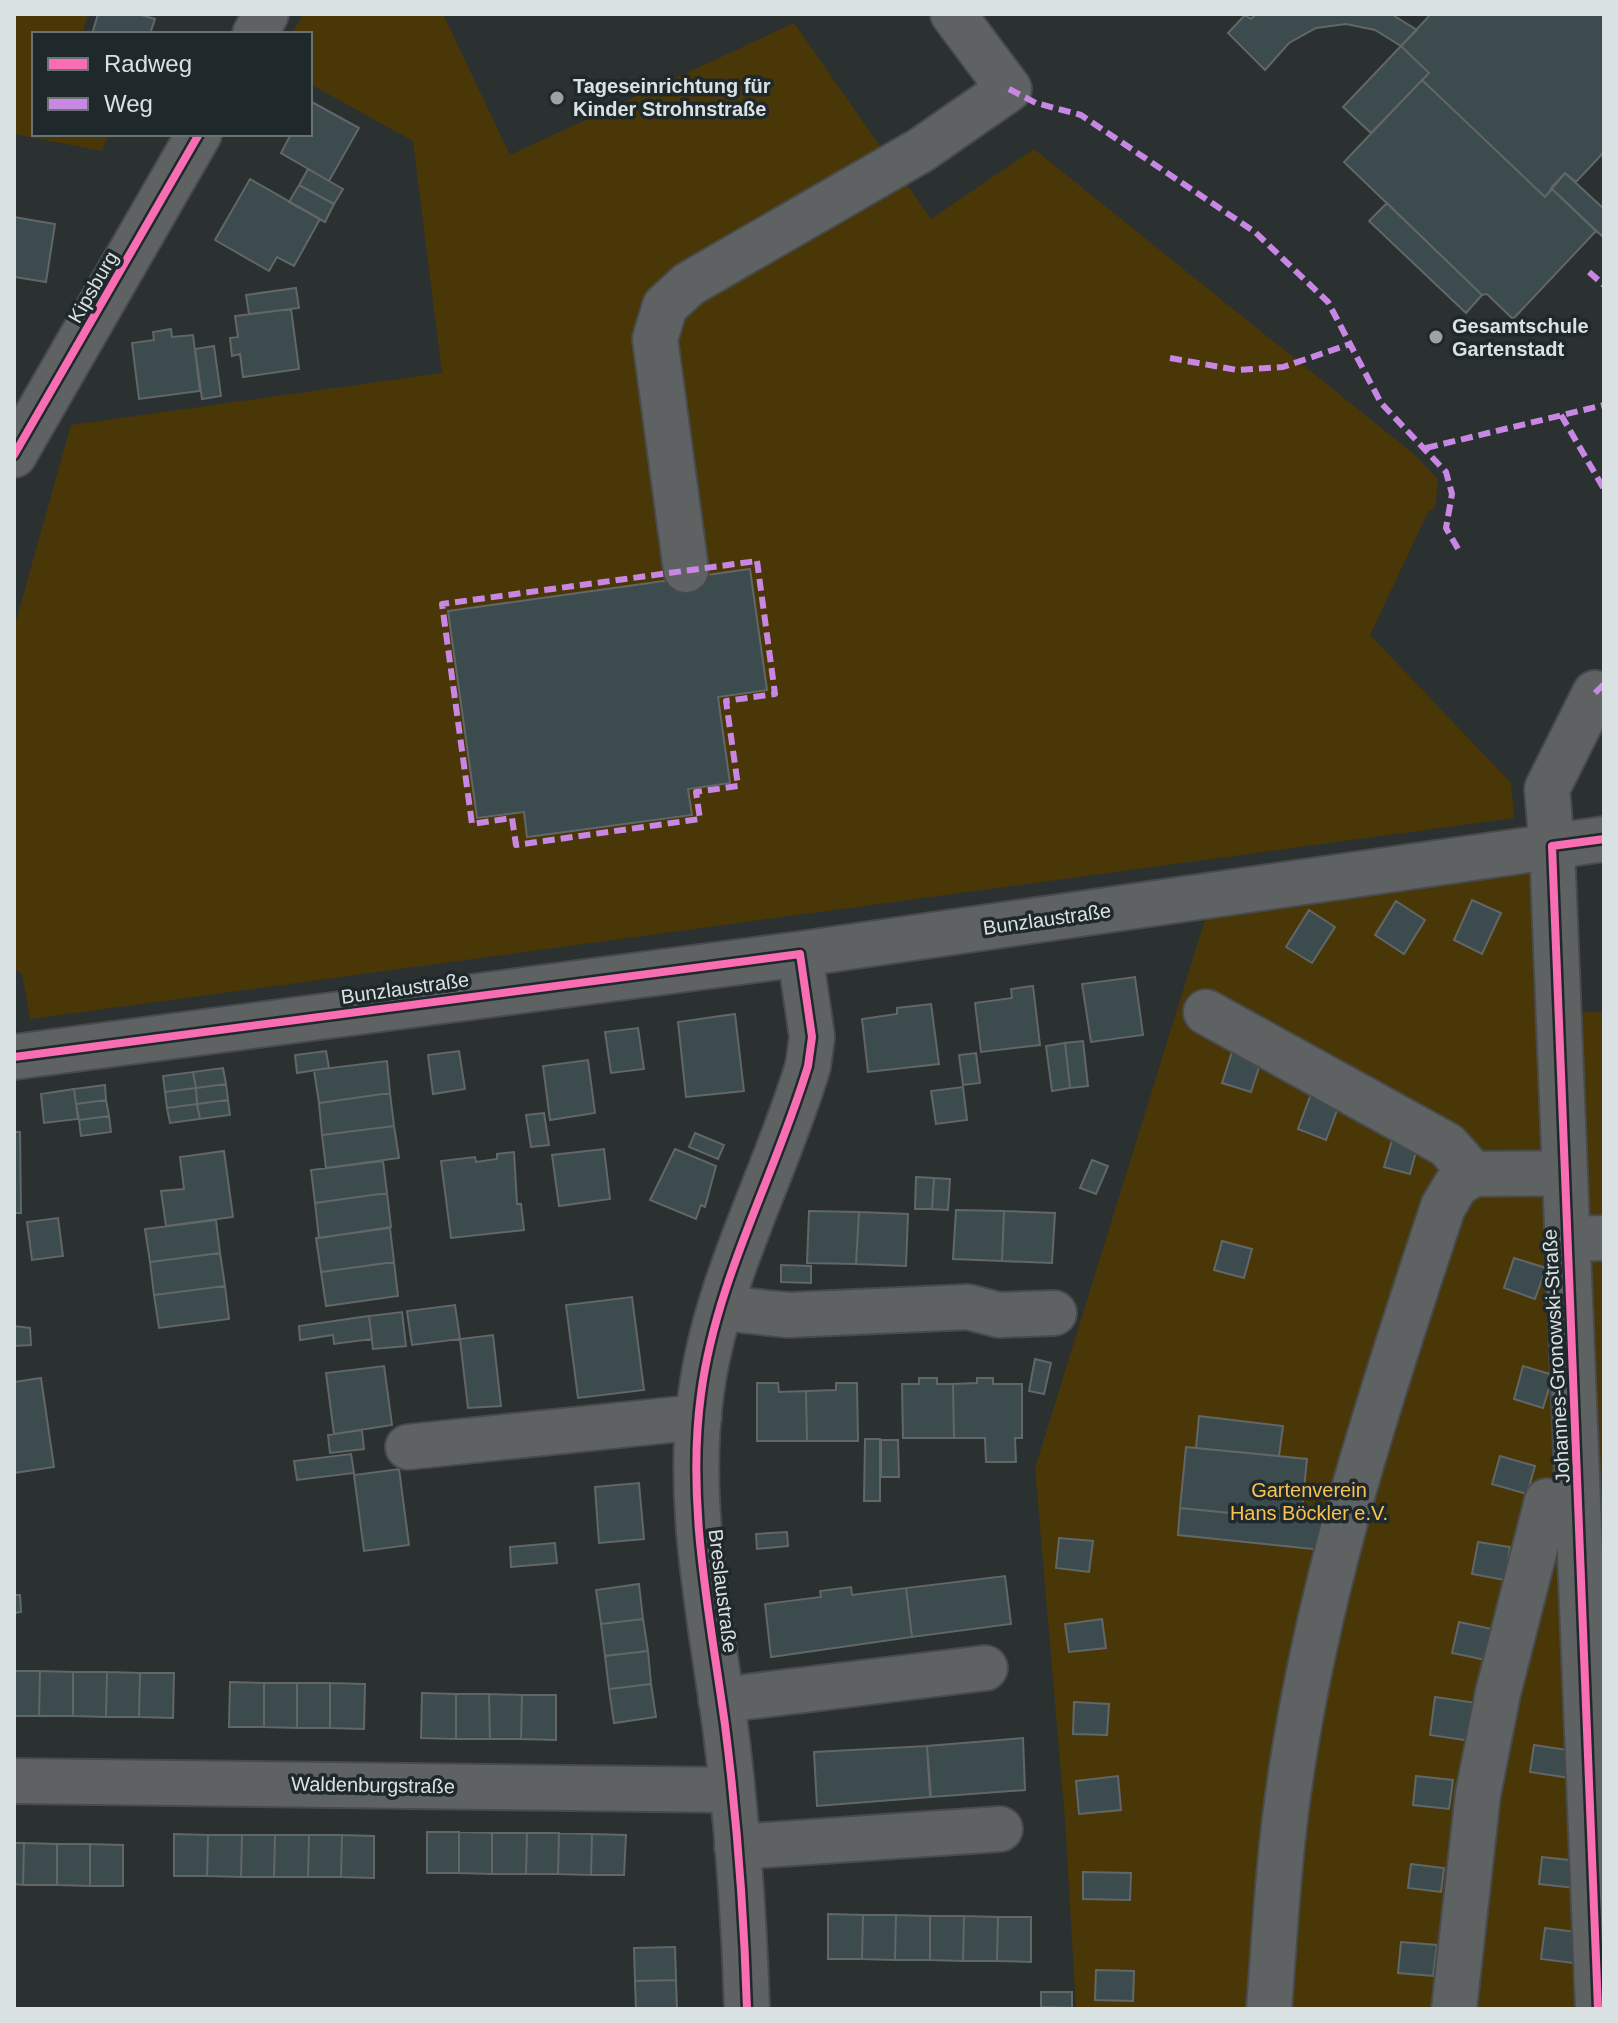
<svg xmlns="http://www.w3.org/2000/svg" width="1618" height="2023" font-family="Helvetica,sans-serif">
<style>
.green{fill:#4a3707}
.building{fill:#3c4b4d;stroke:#626667;stroke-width:2}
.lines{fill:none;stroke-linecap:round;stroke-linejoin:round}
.minor-casing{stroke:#484b4c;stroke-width:48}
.minor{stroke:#5f6263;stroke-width:44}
.quiet{stroke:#c787e3;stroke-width:6;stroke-dasharray:12 6;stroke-linecap:butt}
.cycleway-casing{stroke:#1f282a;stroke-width:13}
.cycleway{stroke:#f96db3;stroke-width:8}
.poi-dot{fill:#9da3a4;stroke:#1f282a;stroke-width:3}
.labels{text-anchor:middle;stroke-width:7;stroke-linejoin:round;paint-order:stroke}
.poi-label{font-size:20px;font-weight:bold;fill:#dae1e2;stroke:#1f282a;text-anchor:start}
.street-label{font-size:20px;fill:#dae1e2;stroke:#1f282a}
.park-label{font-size:20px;fill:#f8c351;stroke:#1f282a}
</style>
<rect width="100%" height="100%" fill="#2b3031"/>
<!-- green -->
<path class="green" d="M14 14H88L82 34H34V134H109L102 151 14 134Z
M303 14H443L510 155 794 23 931 219 1034 149 1415 455 1438 479 1435 508 1428 512 1370 635 1511 783 1514 818 30 1019 22 974 14 969V628L71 425 442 373 413 141 310 84V34H292Z
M1552 846 1559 1013 1604 1012V2009H1076L1065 1820 1035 1468 1212 897Z"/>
<!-- building -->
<path class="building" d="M98 14H138L155 19 150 34H92Z
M1256 14H1391L1417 30 1401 46 1375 30 1346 24 1316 28 1289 43 1265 70 1228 33 1245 15 1251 19Z
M1431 14H1604V152L1576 182 1565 173 1545 197 1422 80 1429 73 1401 46Z
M1401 46 1429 73 1371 133 1343 107Z
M1422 80 1545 197 1552 189 1596 231 1513 319 1487 294 1482 295 1344 162Z
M310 101 359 128 329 181 281 153 291 134H310Z
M308 169 343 189 334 204 299 185Z
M1565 173 1604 209V238L1551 188Z
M250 179 320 219 294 266 277 257 269 271 215 240Z
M299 185 334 204 325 222 289 202Z
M1387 203 1482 295 1466 313 1369 221Z
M14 217 55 224 46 282 14 277Z
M296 288 299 308 249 314 246 295Z
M291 309 299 369 243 377 240 354 232 356 230 338 238 337 235 316Z
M171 329 172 337 193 335 200 391 139 399 132 343 154 340 153 332Z
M214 346 221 396 202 399 195 349Z
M750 569 767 690 718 697 730 783 688 789 692 815 527 837 524 812 477 818 448 611Z
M1472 900 1501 913 1482 954 1454 940Z
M1396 901 1425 920 1404 954 1375 935Z
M1309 910 1335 927 1312 963 1286 947Z
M1135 977 1143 1035 1091 1042 1082 984Z
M1033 986 1040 1045 981 1052 975 1003 1012 998 1011 989Z
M931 1004 939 1064 868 1072 862 1019 897 1014V1008Z
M735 1014 744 1091 686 1097 678 1022Z
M638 1028 644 1069 611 1073 605 1032Z
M1083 1041 1088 1086 1070 1088 1065 1043Z
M1065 1043 1070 1088 1052 1091 1046 1046Z
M1234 1046 1263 1055 1251 1092 1222 1083Z
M326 1051 329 1068 297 1073 295 1055Z
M459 1051 465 1089 433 1094 428 1055Z
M976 1053 980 1083 963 1085 959 1055Z
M588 1060 595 1113 550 1120 543 1066Z
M387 1061 390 1093 319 1103 314 1070Z
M223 1068 226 1084 196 1088 193 1072Z
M193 1072 196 1088 165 1092 163 1076Z
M226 1084 228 1100 197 1104 196 1088Z
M105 1085 106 1100 76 1104 74 1089Z
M963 1087 967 1120 936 1124 931 1091Z
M196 1088 197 1104 167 1108 165 1092Z
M74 1089 78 1119 44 1123 41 1094Z
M390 1093 394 1126 322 1135 319 1103Z
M1311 1094 1339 1105 1326 1140 1298 1129Z
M106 1100 109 1116 79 1120 76 1104Z
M228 1100 230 1115 200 1119 197 1104Z
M197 1104 200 1119 170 1123 167 1108Z
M544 1113 549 1145 531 1147 526 1115Z
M109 1116 111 1132 81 1136 79 1120Z
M394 1126 399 1158 326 1168 322 1135Z
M14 1132H20L21 1213H14Z
M695 1133 724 1145 718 1159 689 1147Z
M1393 1137 1418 1144 1410 1174 1384 1167Z
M604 1149 610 1199 559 1206 552 1155Z
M675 1149 716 1166 705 1207 701 1205 696 1219 650 1200Z
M224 1151 233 1217 166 1226 161 1191 184 1189 180 1157Z
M514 1152 517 1204H521L524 1230 451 1238 441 1161 475 1157 476 1162 497 1159V1154Z
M1092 1160 1108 1166 1096 1194 1080 1188Z
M383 1161 387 1193 315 1203 311 1170Z
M916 1177 934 1178 932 1209H915Z
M934 1178 950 1179 948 1210 932 1209Z
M387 1193 391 1227 319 1238 315 1203Z
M956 1210 1004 1211 1002 1261 953 1259Z
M809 1211 859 1212 856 1264 807 1263Z
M1004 1211 1055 1213 1052 1263 1002 1261Z
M859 1212 908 1214 906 1266 856 1264Z
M58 1218 63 1256 32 1260 27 1222Z
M216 1220 220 1253 150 1262 145 1229Z
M390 1228 394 1262 321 1272 316 1238Z
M1222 1241 1252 1249 1244 1278 1214 1270Z
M220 1253 225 1286 154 1295 150 1262Z
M1514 1258 1546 1268 1535 1299 1504 1288Z
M394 1262 398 1296 326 1306 321 1272Z
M781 1265 811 1266V1283L781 1282Z
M225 1286 229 1319 159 1328 154 1295Z
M632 1297 644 1390 578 1398 566 1305Z
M455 1305 460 1339 412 1345 407 1311Z
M402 1312 406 1346 373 1349 369 1316Z
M369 1316 372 1339 334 1344 333 1335 300 1340 299 1326Z
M14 1326 30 1328 31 1345 14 1346Z
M493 1335 501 1406 468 1408 460 1339Z
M1035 1359 1051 1363 1044 1394 1029 1391Z
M384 1366 392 1425 334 1434 326 1373Z
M1523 1366 1553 1375 1543 1408 1514 1399Z
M41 1378 54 1467 14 1473V1382Z
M919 1378H937V1384H953L954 1438H903L902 1384H919Z
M977 1378H993V1384H1022V1438H1015L1016 1462H986L985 1438H954L953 1384 977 1383Z
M757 1383H778L779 1392 806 1391 807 1441H757Z
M836 1383H857L858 1441H807L806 1391 836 1390Z
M1199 1416 1283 1426 1279 1456 1196 1448Z
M362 1430 364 1449 330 1453 328 1435Z
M865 1439H880V1501H864Z
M881 1440H898L899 1477H881Z
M1186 1447 1307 1459 1301 1520 1180 1508Z
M351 1454 354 1473 297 1480 294 1461Z
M1500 1456 1535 1466 1527 1494 1492 1484Z
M399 1469 409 1545 364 1551 354 1475Z
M639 1483 644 1539 599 1543 595 1487Z
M1180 1508 1325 1522 1322 1550 1178 1535Z
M787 1532 788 1546 757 1549 756 1534Z
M1059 1538 1093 1541 1089 1572 1056 1568Z
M1478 1542 1510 1547 1505 1580 1472 1574Z
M555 1543 557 1563 511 1567 510 1547Z
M1005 1576 1011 1624 912 1637 906 1588Z
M639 1584 643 1619 601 1624 596 1590Z
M851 1587 852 1595 906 1588 912 1637 771 1657 765 1604 821 1597 820 1591Z
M14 1595H20L21 1612 14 1613Z
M643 1619 648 1651 605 1656 601 1624Z
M1102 1619 1106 1648 1069 1652 1065 1624Z
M1459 1622 1492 1629 1486 1660 1452 1653Z
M648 1651 651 1684 609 1689 605 1656Z
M14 1671H40L39 1716H14Z
M40 1671 73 1672V1716H39Z
M73 1672H107L106 1717 73 1716Z
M107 1672 140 1673 139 1717H106Z
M140 1673H174L173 1718 139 1717Z
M230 1682 264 1683V1727H229Z
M264 1683H297V1728L264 1727Z
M297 1683H330V1728H297Z
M330 1683 365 1684 364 1729 330 1728Z
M651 1684 656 1717 614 1723 609 1689Z
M422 1693 456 1694V1739L421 1738Z
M456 1694H489L490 1739H456Z
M489 1694 522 1695 521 1739H490Z
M522 1695H556V1740L521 1739Z
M1435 1697 1477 1703 1472 1741 1430 1735Z
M1074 1702 1109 1704 1107 1735 1073 1734Z
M1023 1738 1025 1790 931 1797 927 1746Z
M1534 1745 1574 1751 1570 1778 1530 1772Z
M927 1746 930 1797 817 1806 814 1752Z
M1118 1776 1121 1810 1079 1814 1076 1781Z
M1416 1776 1453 1780 1449 1809 1413 1805Z
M427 1832H459V1873H427Z
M459 1832 492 1833V1874L459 1873Z
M492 1833H527L526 1874H492Z
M527 1833H559L558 1874H526Z
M559 1833 592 1834 591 1875 558 1874Z
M174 1834 208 1835 207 1876H174Z
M592 1834 626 1835 624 1875H591Z
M208 1835H242L241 1877 207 1876Z
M242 1835H275L274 1877H241Z
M275 1835H309L308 1877H274Z
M309 1835H342L341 1877H308Z
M342 1835 374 1836V1878L341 1877Z
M14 1843H24L23 1885 14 1884Z
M24 1843 57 1844V1885H23Z
M57 1844H90V1886L57 1885Z
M90 1844 123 1845V1886H90Z
M1542 1857 1578 1861 1575 1888 1539 1884Z
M1411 1864 1444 1868 1441 1892 1408 1888Z
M1083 1872 1131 1873 1130 1900 1083 1899Z
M828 1914 863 1915 862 1959H828Z
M863 1915H896L895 1960 862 1959Z
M896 1915 930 1916V1960H895Z
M930 1916H964L963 1961 930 1960Z
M964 1916 998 1917 997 1961H963Z
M998 1917H1031V1962L997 1961Z
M1545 1928 1577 1932 1573 1963 1541 1959Z
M1401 1942 1437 1945 1433 1976 1398 1973Z
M675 1947 676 1980 635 1981 634 1948Z
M1096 1970 1134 1971 1133 2001 1095 2000Z
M676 1980 677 2009H636L635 1981Z
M1041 1992H1072V2008L1041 2007Z"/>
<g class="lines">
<defs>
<path id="minor" d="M255 34 266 14
M14 455 199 134
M686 570 655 339 665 306 689 284 921 150 1009 89 953 14
M1595 693 1547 789 1552 846 1598 2009
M1206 1012 1447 1145 1473 1174
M14 1057 800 954 1604 839
M1567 1239 1604 1238
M721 1308 788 1315 968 1307 999 1315 1054 1313
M408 1447 699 1417
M721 1700 985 1668
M14 1781 731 1790
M737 1847 1000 1829
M747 2009C744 1914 737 1819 725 1725 710 1616 686 1504 701 1394 716 1279 775 1176 808 1066L812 1037 800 954
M1269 2009C1275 1930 1279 1852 1291 1774 1320 1579 1381 1393 1443 1207L1456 1185 1473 1174 1564 1173
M1454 2009 1478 1794 1498 1693 1547 1501"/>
</defs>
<!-- minor casing -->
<use href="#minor" class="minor-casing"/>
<!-- minor -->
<use href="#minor" class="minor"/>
<!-- quiet -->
<path class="quiet" d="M1009 89 1036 103 1081 115 1255 232 1328 302 1381 403 1446 472 1452 494 1446 528 1461 554
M1589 272 1604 285
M1170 358 1237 370 1283 367 1350 344
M1561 415 1604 489
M1426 448 1604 405
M757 561 775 694 726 701 738 786 696 792 700 819 516 845 512 818 472 824 442 604Z
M1595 693 1604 684"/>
<defs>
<path id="cycleway" d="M14 455 199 134
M14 1057 800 954 812 1037 808 1066C775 1176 716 1279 701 1394 686 1504 710 1616 725 1725 737 1819 744 1914 747 2009
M1598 2009 1552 846 1604 839"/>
</defs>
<!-- cycleway casing -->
<use href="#cycleway" class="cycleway-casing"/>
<!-- cycleway -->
<use href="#cycleway" class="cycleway"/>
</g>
<!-- markers -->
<g class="poi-dot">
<circle cx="557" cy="98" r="8"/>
<circle cx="1436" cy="337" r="8"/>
</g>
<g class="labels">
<!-- poi labels -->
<g class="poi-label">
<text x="573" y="93">Tageseinrichtung für<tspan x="573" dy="23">Kinder Strohnstraße</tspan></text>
<text x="1452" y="333">Gesamtschule<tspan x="1452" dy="23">Gartenstadt</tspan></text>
</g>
<!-- street labels -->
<g class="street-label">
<text transform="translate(93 287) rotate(-60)" y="7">Kipsburg</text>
<text transform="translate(1047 919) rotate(-8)" y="7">Bunzlaustraße</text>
<text transform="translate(405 988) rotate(-8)" y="7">Bunzlaustraße</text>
<text transform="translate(1556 1356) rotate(-93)" y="7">Johannes-Gronowski-Straße</text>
<text transform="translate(723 1591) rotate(83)" y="7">Breslaustraße</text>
<text transform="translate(373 1785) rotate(1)" y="7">Waldenburgstraße</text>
</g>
<!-- park labels -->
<g class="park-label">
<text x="1309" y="1497">Gartenverein<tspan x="1309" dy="23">Hans Böckler e.V.</tspan></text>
</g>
</g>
<!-- border -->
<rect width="1618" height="2023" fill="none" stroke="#dae1e2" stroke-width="32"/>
<!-- legend -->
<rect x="32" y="32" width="280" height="104" fill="#1f282a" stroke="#6a7274" stroke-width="2"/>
<rect x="48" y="58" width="40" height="12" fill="#f96db3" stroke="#6a7274" stroke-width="2"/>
<text x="104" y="72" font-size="24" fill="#dae1e2">Radweg</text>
<rect x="48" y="98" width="40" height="12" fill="#c787e3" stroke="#6a7274" stroke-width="2"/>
<text x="104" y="112" font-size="24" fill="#dae1e2">Weg</text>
</svg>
